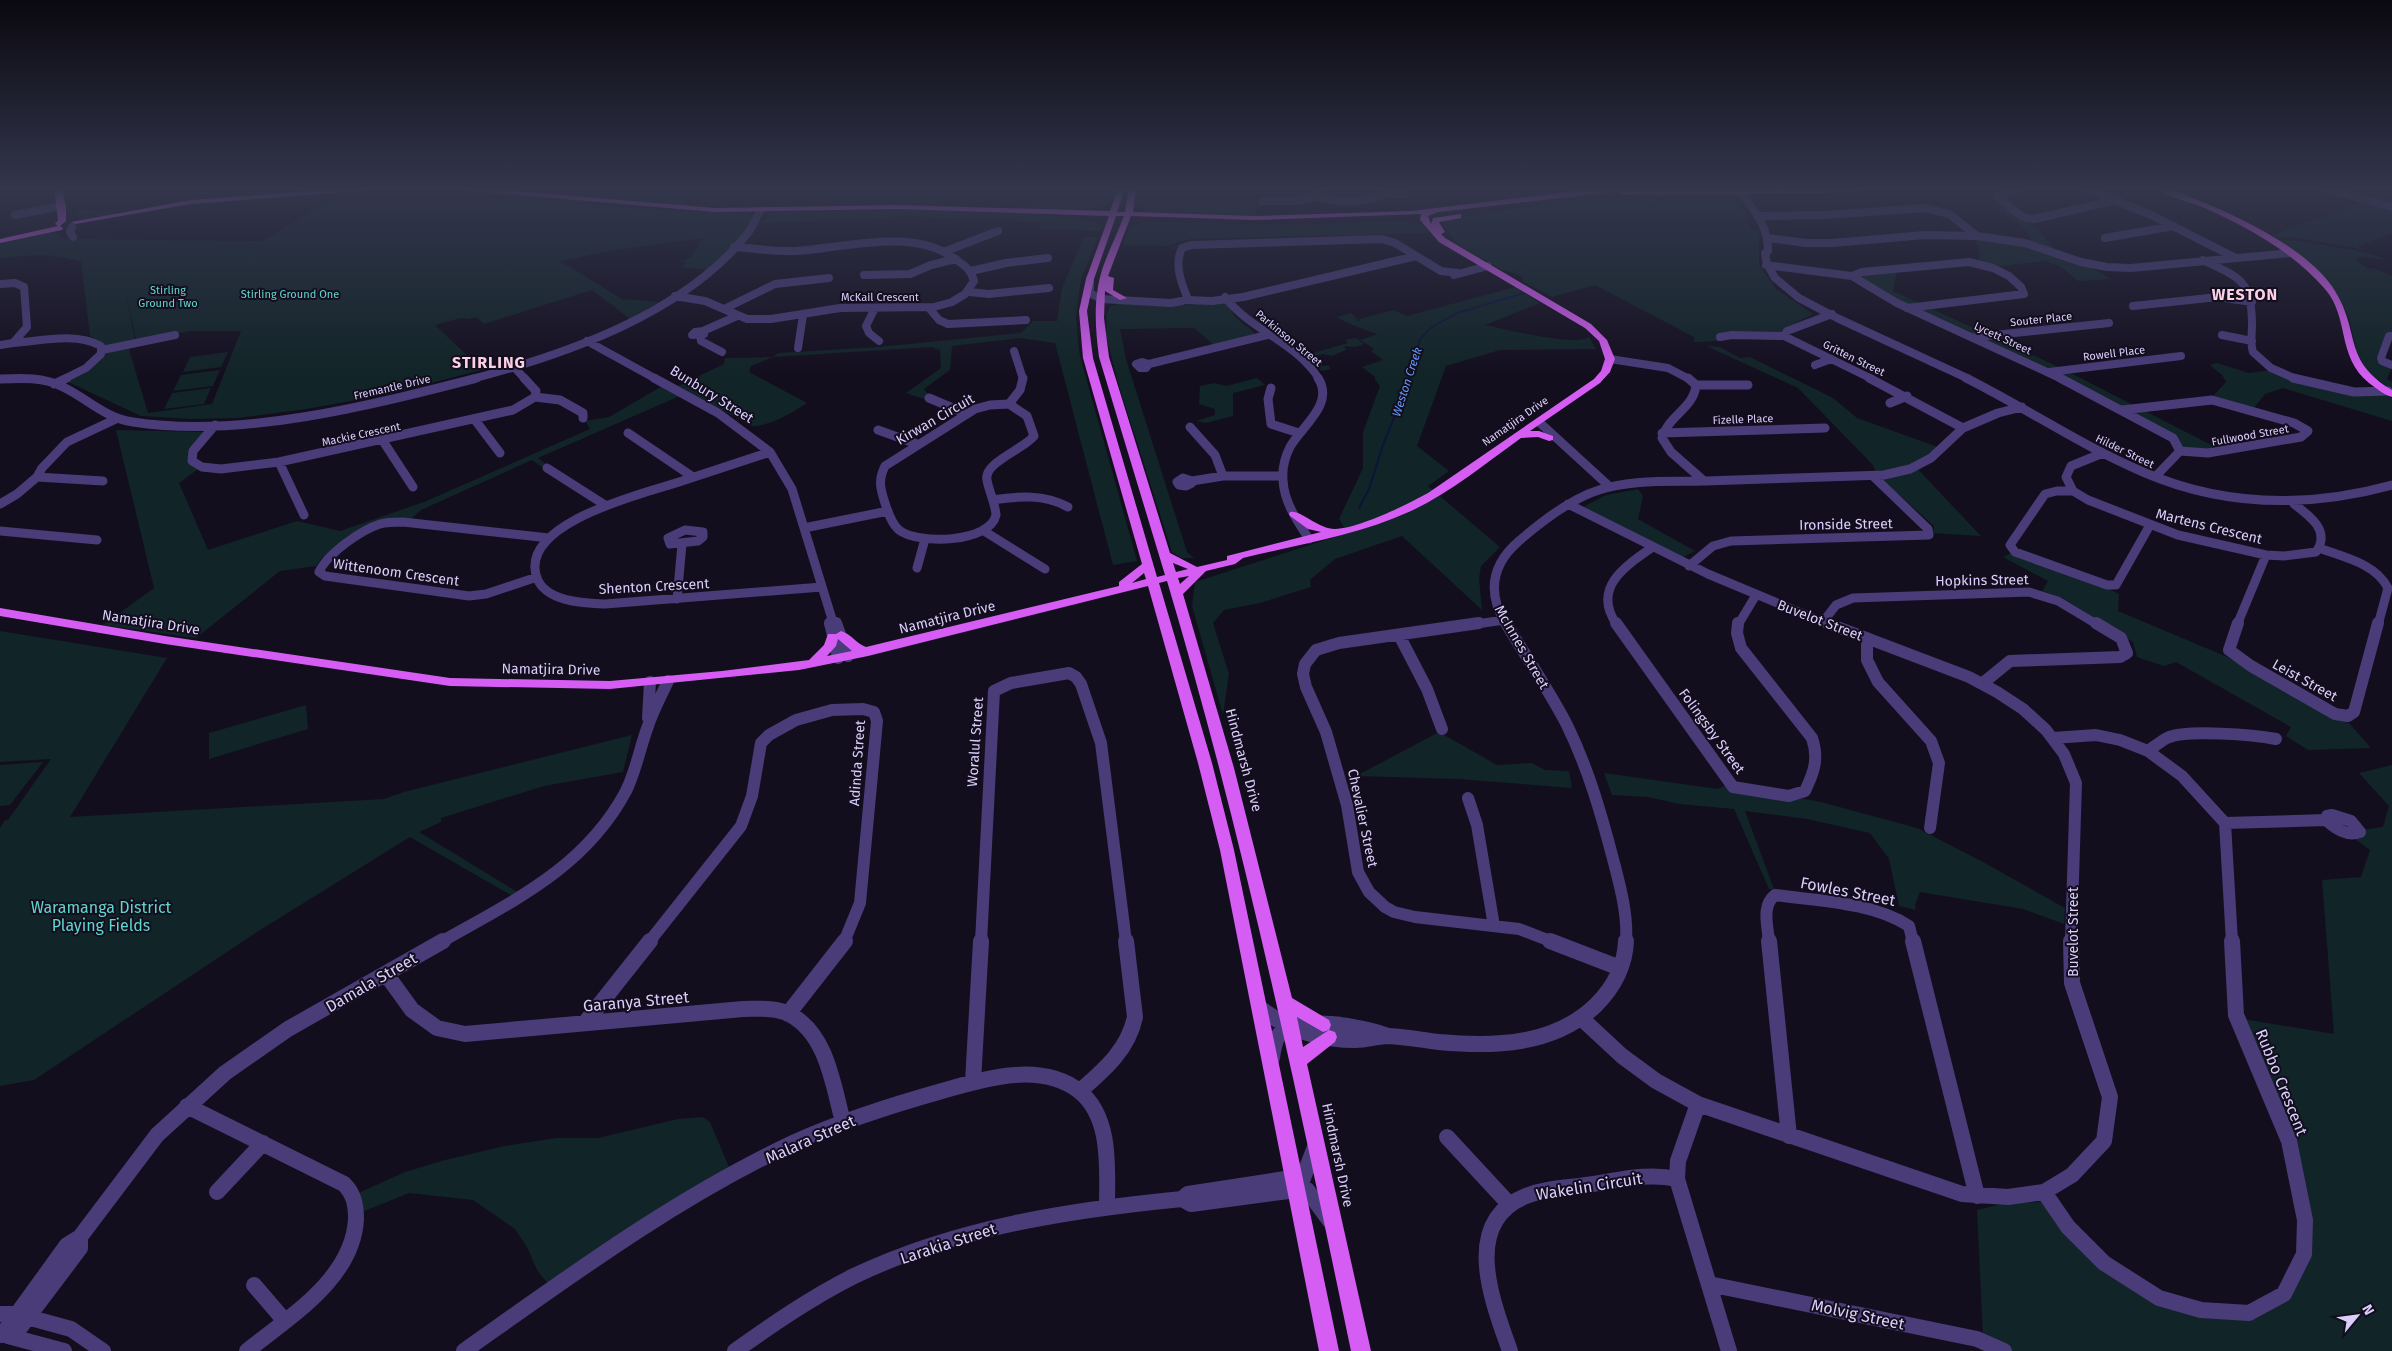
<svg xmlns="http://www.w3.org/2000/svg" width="2392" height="1351" font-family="'Fira Sans',sans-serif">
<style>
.green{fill:#112427}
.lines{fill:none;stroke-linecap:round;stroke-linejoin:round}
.stream{stroke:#0c1538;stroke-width:2}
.minor-far3{stroke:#493c79;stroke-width:8}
.minor-far2{stroke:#493c79;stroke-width:9}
.minor-far1{stroke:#493c79;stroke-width:12}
.minor{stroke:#493c79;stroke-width:16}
.major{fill:#d55df3;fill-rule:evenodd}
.labels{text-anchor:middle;stroke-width:4;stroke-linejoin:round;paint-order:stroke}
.far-park-label{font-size:11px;fill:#60d5cc;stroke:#130e1e}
.far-street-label{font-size:11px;fill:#dbcefb;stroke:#130e1e}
.far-water-label{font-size:12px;font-style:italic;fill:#6498f4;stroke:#130e1e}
.street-label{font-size:14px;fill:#dbcefb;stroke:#130e1e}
.far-district-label{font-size:16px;font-weight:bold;letter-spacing:1px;fill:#fcd0e4;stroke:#130e1e}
.near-street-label{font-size:16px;fill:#dbcefb;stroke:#130e1e}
.near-park-label{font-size:16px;fill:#60d5cc;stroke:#130e1e}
</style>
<rect width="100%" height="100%" fill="#130e1e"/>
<!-- green -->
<path class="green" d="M644 188H654L655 191 656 188H679L683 205 643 201 641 204 628 201 644 195Z
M912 188H935L931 195 935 203H899Z
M1117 188 1112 203C1081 215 1043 209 1010 208L1055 198 1056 192H1061L1063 199 1095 195Z
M1137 188H1160L1180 200 1227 201V188H1256L1257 216 1147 212 1135 205Z
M1948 188H1978L2036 228 2053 247 2043 252 2090 267 2111 279 2078 281 2060 266 2044 261 1995 267 1979 262V249L1976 239 2032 242C2027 218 1969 198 1948 188Z
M2335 188H2356L2392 198V203Z
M373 192H436L675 211 745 213 752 217 740 239 708 270 681 267 686 263 683 261 694 255H691L698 248 699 243 703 238 616 250 560 261 622 299 659 302 630 319 592 290 484 324 476 317 468 319 461 318 435 325 473 361 479 359 496 366 390 394 306 409 238 418 189 419 141 416 66 381 92 366 109 349 128 346 148 413 212 404 241 331H190L136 340 125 287 135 341 106 348 98 340 90 336 81 262C54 253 28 255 0 258V242L50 232 59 234 63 239 262 241 342 194Z
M1641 195H1727L1737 202 1750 218 1746 219 1751 229 1759 231V264L1776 289 1813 314 1788 327 1781 334C1751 334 1723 342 1694 342V337L1595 285 1552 297 1522 281 1524 278 1514 273 1502 270 1456 243 1440 220 1564 201Z
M2364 201 2392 209V233L2358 246 2361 249 2299 238 2276 237 2274 235Z
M82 209 117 213 81 220 75 211Z
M906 210C936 211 1085 212 1101 225L1099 231 1039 229 1042 222 909 217 761 223 772 212Z
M1404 221 1423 226 1429 233 1190 239 1166 246 1123 245 1129 228 1136 224 1148 222 1294 225Z
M1084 237H1098L1081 279 1076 316 1079 352 1137 561 1113 565 1055 343 1020 338 952 346 950 370 924 389 929 396 924 399 906 393 941 368 940 350 932 347 773 357 751 366 749 372 807 403C791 413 771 426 752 426L678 386 724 364 725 358 773 357 778 353 878 347 1021 333 1033 321H1057L1062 288Z
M2276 240C2289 238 2379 253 2386 260L2363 257 2355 259 2367 268 2379 270 2392 276V334L2381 361 2391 369 2387 379 2392 382V391L2369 373 2358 359 2349 317 2334 289Z
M1897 270 1893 291 2061 368 2221 450H2182L2178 441 1902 304 1854 276Z
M1515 287 1540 303 1485 325C1506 329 1574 347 1589 337L1596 349 1500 350 1446 366 1417 446 1449 471 1428 486 1500 547 1481 566 1479 578 1482 610 1402 536 1335 559 1310 580 1311 587 1260 603 1224 610 1213 623 1229 674 1223 715 1192 606 1195 582 1347 533 1339 519 1363 468V432L1380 386 1375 380V377L1362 367 1383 360 1371 351 1374 349 1360 340 1378 334C1372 333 1344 322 1337 317L1351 313 1358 319 1355 320 1361 321 1359 319 1394 310 1407 316Z
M1123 303 1180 305 1220 303 1228 305 1235 317 1254 332 1253 335 1214 345 1194 328 1120 329 1126 359 1187 552 1194 558H1182L1172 552 1118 383 1106 335 1107 314 1110 306Z
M1356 338 1364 344 1355 347 1344 346 1346 350 1332 356 1323 354 1312 357 1323 366 1328 365 1331 369 1322 371 1302 356 1348 343 1345 340Z
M1706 346 1720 347 1740 358 1750 357 1833 398 1857 418 1938 447 1927 457 1913 464 1981 536 1933 533 1934 526 1879 477 1872 464 1798 388Z
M228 352 221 367 183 372 190 357Z
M2217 363 2249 373 2272 370 2387 396 2392 398V421L2283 388 2265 394 2253 409 2215 399 2214 395 2226 382 2222 375 2210 365Z
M220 370 213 386 173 391 181 375Z
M1257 378 1265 385 1233 393V416L1206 423 1196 421 1215 415V409L1199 404 1200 386 1215 383 1226 386Z
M664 385 682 395 538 458 549 466 545 469 532 460 421 510 410 520 366 528 321 559 316 566 280 571 196 638 103 625 154 588 116 430 205 432 191 454 201 467 179 483 208 550 297 521 340 531 424 502 590 429 585 421 609 417Z
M211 388 204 404 164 409 172 393Z
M1638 489 1643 496 1638 519 1695 551 1683 557 1583 507 1606 495Z
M2011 553 2101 585 2119 594 2118 611 2225 656 2350 724 2371 748 2308 750 2286 736 2291 727 2176 662 2164 666 2137 657 2133 642 2061 597 2042 591 2048 581 2003 557Z
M0 631 167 658 70 817 384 799 404 792 632 735 623 772 544 786 441 818V822L419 832 519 893 512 896 410 837 257 932 34 1080 0 1086V828L5 820H8L51 759 0 762Z
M306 705 308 729 209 759V733Z
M1439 732 1497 765 1532 763 1545 770 1569 771 1572 788 1458 779 1356 776Z
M43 762 10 805 0 806V765Z
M2392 765V1351H2011L1983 1336 1977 1210 2006 1203 2046 1202 2159 1301 2251 1317 2287 1296 2312 1222 2243 1019 2334 1034 2322 880 2361 877 2370 850 2356 840 2360 830 2383 827 2389 806 2359 773Z
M1604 773 1718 789 1727 784 1821 802 1917 828 1983 862 2065 908 2064 924 2023 909 1920 892 1915 905 1916 910 1899 906 1889 859 1870 833 1807 819 1745 811 1774 889H1769L1734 809 1679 804 1648 797 1612 795Z
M703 1117 710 1122 732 1174 552 1289 537 1270 527 1247 515 1229 473 1200 409 1193 357 1214 354 1195 405 1172 445 1160 505 1146 556 1138H598L678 1119Z"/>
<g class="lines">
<!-- stream -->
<path class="stream" d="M1684 191 1690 188
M1651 207 1679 193
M1359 508 1369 489 1383 445 1410 378 1420 339 1432 327 1457 313 1528 292"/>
<!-- minor-far3 -->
<path class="minor-far3" d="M1641 188 1663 192
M2020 188 1997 197 2023 217 2034 219 2116 200
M2084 188 2149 214 2234 257
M2323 188 2392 207
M1740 191C1755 211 1768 226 1768 251L1765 253 1767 264 1775 278 1799 298 1837 318 1969 379
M1388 193 1404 195
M1315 197C1338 203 1369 205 1389 191V188
M1262 201H1296L1312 198 1318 194 1320 188
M15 215 61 206
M1759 216 1825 215 1925 208 1949 214 1977 236
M72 227 70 232 73 237
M1768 238 1806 243H1832L1925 235 1977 236 2025 243 2081 262 2107 267 2131 268 2290 253
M2105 238 2174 226
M946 251 998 231
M2203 260C2240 278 2252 280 2252 325 2252 334 2250 343 2253 352L2271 368 2296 379
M1766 265 1852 276 1897 303 2062 379
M971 271 1006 263 1048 258
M864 275 910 274 931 265 956 259
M1454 275 1488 266
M1852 276 1862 272 1969 262 1993 268 2009 276 2021 287 2024 294 1907 308
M1090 279V293L1101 299 1171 303 1182 301
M0 284 15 283 24 287 27 327 13 343 0 345
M969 292 989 294 1049 288
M675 296 705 301 747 319H771L840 308 934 307 952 302 965 294 974 281C971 271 967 267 958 261 915 226 846 248 795 251 775 252 754 248 734 247
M1187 297C1181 282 1174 264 1182 248L1191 245 1382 239 1395 243 1441 271 1458 273
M1225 297C1250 330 1297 343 1319 379
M1187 300 1212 301 1243 297 1416 256
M2133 306 2218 297 2252 302
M875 308 866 326 869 333 879 341
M929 308 939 320 948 324 1026 320
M724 309 775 284 829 278
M1832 314 1787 331 1784 336 1872 379
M703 331 704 334 692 335 695 332Z
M703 331 737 316
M2222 335 2252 341
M700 336 701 341 722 352
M2392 336H2389L2381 358 2382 361 2392 365
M1720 337 1732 335 1784 336
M1976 337 2109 323
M587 341 656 379
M13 343C41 341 75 332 101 346V354L86 368 64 379
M798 348 803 315
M102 350 175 335
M1014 351 1023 379
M1610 359 1668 368 1689 379
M1142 362 1149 364 1146 368H1140L1136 364Z
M1149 364 1267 335
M1815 365 1831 359
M514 367 525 379
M2049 372 2181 356
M2 379H29
M472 379C567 354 685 313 748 233 753 226 756 217 761 210"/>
<!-- minor-far2 -->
<path class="minor-far2" d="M654 378 718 413 770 452 792 489 832 619 837 625
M1688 378 1696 385C1694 408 1668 416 1662 438L1671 452 1704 481
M1869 378 1963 428
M1966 378C2026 408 2082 446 2143 472 2224 507 2308 508 2392 485
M2060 378 2173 438 2180 451 2155 477
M2293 378 2354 392 2388 391
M0 379C21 378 44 377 63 387 88 399 105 418 133 422 241 439 372 405 477 378
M54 384 67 378
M1696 385H1748
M1271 388 1268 399 1271 424 1299 433
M535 397 560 400 583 413V418
M929 398 967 414
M1890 403 1907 396
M1009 404 1027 416 1034 436C1024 449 983 463 987 480 989 492 995 502 996 515 990 543 918 545 899 530 891 523 888 512 885 503 880 488 878 480 885 466L975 409 990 405Z
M1009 404 1020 390 1023 378
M2122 410 2212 400 2294 423 2308 431 2301 437 2208 453 2180 451
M475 420 500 453
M1539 422 1610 487
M215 425 193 451 192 461 202 467 221 469 279 462 513 410 535 397 536 391 524 378
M1190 427 1215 455 1223 476
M878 430 917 444
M628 433 693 477
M1662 433 1825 428
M383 441 413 487
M770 452C740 462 710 472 679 482 645 493 517 523 537 578 546 602 584 603 605 604L822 587
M2103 453 2071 466 2066 477 2073 491 2088 500 2178 535 2266 555 2284 556 2316 552C2331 531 2310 516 2294 504
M279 462 304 515
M547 468 605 505
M37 477 103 481
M1183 478 1192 481V483L1186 486 1179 485 1177 482Z
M1192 481 1223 476H1283
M2073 491H2057L2045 494 2010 545 2015 552 2107 585H2116L2150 525
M993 500C1019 496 1044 494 1068 507
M0 504 17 494 37 477 42 468 67 442 116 419
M1568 504 1708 574 1830 625
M804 528 888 511
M685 530 703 532V537L698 541 670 544 668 538Z
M0 531 97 540
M984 531 1045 569
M1309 539C1297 521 1284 502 1283 480 1282 469 1285 457 1290 447 1302 426 1335 404 1318 378
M2319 548C2343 557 2375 563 2388 588L2378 625
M1689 566 1713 546 1731 541 1929 535 1928 529 1874 477
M917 568 925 539
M537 577 486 594 469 596 325 576 319 572C327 554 361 530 380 524 387 522 395 522 403 522L549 538
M677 599 682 544
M1823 622 1836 605 1853 598 2029 592 2058 601 2098 625
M829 625 832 619
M1470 625 1504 620
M1506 625C1487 593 1491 565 1519 541 1542 521 1570 499 1599 490 1632 479 1670 482 1705 481 1765 479 1824 477 1884 475L1910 469 1931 458 1963 428 1998 413 2022 407
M1617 625C1591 588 1625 566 1653 547
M1738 625 1756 595
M2237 625 2266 555"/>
<!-- minor-far1 -->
<path class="minor-far1" d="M830 623 838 658
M836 623 848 656
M1479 623 1339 643 1316 650 1305 664 1303 674 1306 687 1326 732 1347 805 1358 872 1369 892 1385 907 1394 912 1415 917 1519 929 1553 942
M1506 623C1526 657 1549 690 1567 725 1588 768 1601 813 1613 859 1620 886 1628 914 1626 942
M1616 623 1733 787 1789 796 1805 791C1814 772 1819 759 1812 738L1741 648 1737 633 1738 623
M1827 623 1969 677 1997 692 2023 709 2046 730 2064 754 2076 783 2071 942
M2238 623 2229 650 2251 666 2335 714 2348 716 2354 712 2378 623
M1399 635 1427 689 1442 729
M1867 638V660L1878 682 1931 741 1939 763 1930 828
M1983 683 2010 661 2120 657 2127 653 2121 638 2096 623
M648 718 650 682
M2053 738 2096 735 2120 740 2148 751 2182 776 2225 823 2232 942
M2148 751C2154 747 2161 741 2167 738 2186 729 2255 735 2276 739
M1468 798 1477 825 1494 926
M2332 815 2351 821 2360 832C2347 837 2335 828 2326 820L2327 816Z
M2225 823 2326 820
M441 942C513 901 585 868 626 791 636 771 640 747 648 726 653 711 661 696 668 681
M649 942 741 826 752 796 761 743 769 735 796 720 832 710 863 709 874 712 877 721 860 903 844 942
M981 942 994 691 1011 683 1069 673 1076 677 1081 684 1101 743 1126 942
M1769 942C1768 926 1761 906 1775 895 1818 901 1872 902 1909 926L1913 942"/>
<!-- minor -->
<path class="minor" d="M1550 941 1620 968
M1769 941 1789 1136
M1913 941 1977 1196
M386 974 412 1010 437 1028 465 1034 743 1009C758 1009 775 1007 789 1014 827 1033 833 1085 843 1122
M1260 1008C1288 1030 1320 1040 1355 1040 1367 1040 1378 1036 1389 1036 1406 1037 1422 1040 1439 1042 1493 1047 1554 1046 1596 1005 1614 987 1625 965 1626 941
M788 1014 845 941
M1581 1018 1622 1056 1656 1081 1698 1104 1962 1194 2008 1197 2044 1192 2072 1175 2104 1141 2110 1097 2072 983 2071 941
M585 1023 650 941
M1272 1058C1273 1050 1274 1042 1278 1036 1297 1013 1365 1027 1388 1036
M973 1082 981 941
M1080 1091C1104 1070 1128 1050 1135 1017L1126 941
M1698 1104 1678 1161 1677 1179 1729 1351
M187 1106 344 1184C354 1194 356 1205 356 1219 353 1279 289 1317 247 1351
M1447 1137 1510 1205
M217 1192 263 1143
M2044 1192 2068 1227 2104 1263 2159 1298 2201 1310 2249 1313 2284 1294 2304 1254 2305 1220 2289 1141 2236 1015 2232 941
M1182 1199 1188 1194 1285 1179 1307 1190 1330 1221
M1709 1284 1977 1339 2004 1351
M254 1285 284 1320
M0 1314H16L71 1329 103 1351
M2 1335 67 1245 80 1237 157 1135 225 1073 288 1029 443 941
M8 1336 64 1351
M13 1337 80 1248V1237
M464 1351C570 1276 677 1197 795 1142 842 1121 892 1105 942 1091 984 1079 1040 1061 1079 1091 1112 1117 1107 1169 1107 1206
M735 1351C773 1324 812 1297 854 1276 957 1227 1070 1210 1182 1199L1191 1204 1288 1191 1303 1178 1315 1147
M1510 1351C1493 1303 1460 1222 1526 1196 1546 1188 1566 1188 1586 1185 1617 1181 1646 1172 1677 1179"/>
<!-- major -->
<path class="major" d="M54 188H62L66 208V221L60 226 63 228 62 230 0 243V239L58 226 55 224 58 220Z
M350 188H380L376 190 191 204 75 224 71 222 191 200Z
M453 188H480L715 208 898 205 1110 211 1118 188H1125L1117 212H1125L1129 188H1136L1133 212 1255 216 1411 211 1591 189 1634 188 1631 190 1438 212 1428 216 1431 224 1433 218 1461 214V218L1439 222 1445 232 1441 234 1445 238 1591 324 1607 340 1615 359 1610 372 1600 383 1530 431H1539L1553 436V440L1549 441 1538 437 1521 438C1486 463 1450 493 1411 511 1359 535 1297 545 1243 558L1235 564 1206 571 1183 594 1234 768 1292 998 1329 1020 1331 1025 1329 1030 1323 1032 1297 1017 1303 1047 1329 1030 1335 1032 1337 1037 1335 1042 1307 1064 1371 1351H1351C1297 1092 1243 835 1167 581L1159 583 1212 763 1234 850 1339 1351H1319L1220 850 1198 763 1148 586 868 656 799 670 610 689 450 686 165 644 0 616V608L165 636 450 678 610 681 722 671 809 660 824 645 828 634H836L841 631C851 634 857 644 866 647L1119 586V582L1142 564 1083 358 1079 311 1086 279 1109 216 898 209 715 212 457 190ZM1421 214 1420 220 1439 242 1585 328 1599 341 1605 359 1601 371 1594 379 1428 493C1406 505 1360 528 1335 529 1318 529 1300 509 1290 512L1289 514 1290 516 1308 529 1321 532 1227 556V560L1197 567 1170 553 1109 357 1104 318 1105 291 1120 300 1127 298 1113 290 1114 278 1108 276 1131 216 1255 220ZM1116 216H1124C1117 234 1109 250 1103 267 1093 297 1095 327 1099 357L1165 575 1157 577 1093 358 1087 311 1094 279ZM1173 563 1188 569 1176 572ZM1144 573 1146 579 1132 583ZM1189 576 1180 584 1178 578ZM838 639 852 651 827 656 836 646Z
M1878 188 1874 190 1824 193 1623 195 1619 193 1623 191Z
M2156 188C2171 187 2186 195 2200 201 2242 218 2311 251 2335 291 2361 333 2342 360 2392 390V397C2384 395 2376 388 2369 383 2336 356 2350 318 2325 289 2293 252 2249 228 2205 208 2190 202 2169 198 2156 188Z"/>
</g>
<!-- sky -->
<linearGradient id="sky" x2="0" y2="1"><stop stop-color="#0a0810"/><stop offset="0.5" stop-color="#33364c"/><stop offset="1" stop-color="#33364c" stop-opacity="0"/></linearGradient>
<rect width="2392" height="377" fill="url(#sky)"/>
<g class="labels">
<!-- far-park labels -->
<g class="far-park-label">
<text x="168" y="294">Stirling<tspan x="168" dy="13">Ground Two</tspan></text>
<text x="290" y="298">Stirling Ground One</text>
</g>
<!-- far-street labels -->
<g class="far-street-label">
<text x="880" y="301">McKail Crescent</text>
<text transform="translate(2041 319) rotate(-6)" y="4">Souter Place</text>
<text transform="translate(1289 338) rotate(39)" y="4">Parkinson Street</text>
<text transform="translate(2003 338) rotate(25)" y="4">Lycett Street</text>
<text transform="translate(2114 353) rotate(-7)" y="4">Rowell Place</text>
<text transform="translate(1854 358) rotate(26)" y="4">Gritten Street</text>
<text transform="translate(392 387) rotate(-13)" y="4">Fremantle Drive</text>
<text transform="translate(1743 419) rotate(-2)" y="4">Fizelle Place</text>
<text transform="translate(1515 421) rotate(-35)" y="4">Namatjira Drive</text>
<text transform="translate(361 434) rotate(-12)" y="4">Mackie Crescent</text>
<text transform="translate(2250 435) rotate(-10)" y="4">Fullwood Street</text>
<text transform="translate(2125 451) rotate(26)" y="4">Hilder Street</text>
</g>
<!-- far-water labels -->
<g class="far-water-label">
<text transform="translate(1407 382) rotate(-72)" y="4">Weston Creek</text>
</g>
<!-- street labels -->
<g class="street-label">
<text transform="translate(712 394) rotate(32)" y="5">Bunbury Street</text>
<text transform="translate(935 419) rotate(-30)" y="5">Kirwan Circuit</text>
<text transform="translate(1846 524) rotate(-1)" y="5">Ironside Street</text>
<text transform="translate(2209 526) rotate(14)" y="5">Martens Crescent</text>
<text transform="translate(396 572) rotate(8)" y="5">Wittenoom Crescent</text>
<text transform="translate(1982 580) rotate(-1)" y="5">Hopkins Street</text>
<text transform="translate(654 586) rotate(-3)" y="5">Shenton Crescent</text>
<text transform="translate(947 617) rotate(-14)" y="5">Namatjira Drive</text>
<text transform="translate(1820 620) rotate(21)" y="5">Buvelot Street</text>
<text transform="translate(151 622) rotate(9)" y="5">Namatjira Drive</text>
<text transform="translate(1522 647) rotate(60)" y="5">McInnes Street</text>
<text transform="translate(551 669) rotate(1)" y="5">Namatjira Drive</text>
<text transform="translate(2305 680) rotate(29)" y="5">Leist Street</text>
<text transform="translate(1712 731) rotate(54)" y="5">Folingsby Street</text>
<text transform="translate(975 742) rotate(-86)" y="5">Woralul Street</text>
<text transform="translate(1244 760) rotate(75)" y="5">Hindmarsh Drive</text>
<text transform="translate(857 763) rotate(-86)" y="5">Adinda Street</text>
<text transform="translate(1363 818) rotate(78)" y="5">Chevalier Street</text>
<text transform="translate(2073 932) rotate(-90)" y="5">Buvelot Street</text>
<text transform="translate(1338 1155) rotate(78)" y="5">Hindmarsh Drive</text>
</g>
<!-- far-district labels -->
<g class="far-district-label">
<text x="2245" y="300">WESTON</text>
<text x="489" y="368">STIRLING</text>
</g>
<!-- near-street labels -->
<g class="near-street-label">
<text transform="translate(1848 891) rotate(11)" y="6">Fowles Street</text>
<text transform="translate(371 982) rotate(-30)" y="6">Damala Street</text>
<text transform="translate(636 1001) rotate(-5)" y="6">Garanya Street</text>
<text transform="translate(2282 1082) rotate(68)" y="6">Rubbo Crescent</text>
<text transform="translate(810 1139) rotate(-24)" y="6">Malara Street</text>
<text transform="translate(1589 1186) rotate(-9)" y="6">Wakelin Circuit</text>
<text transform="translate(948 1243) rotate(-18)" y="6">Larakia Street</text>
<text transform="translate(1858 1314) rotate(12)" y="6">Molvig Street</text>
</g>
<!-- near-park labels -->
<g class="near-park-label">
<text x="101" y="913">Waramanga District<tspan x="101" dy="18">Playing Fields</tspan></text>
</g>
</g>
<!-- north arrow -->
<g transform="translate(2357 1316) rotate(61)" stroke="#130e1e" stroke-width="4" paint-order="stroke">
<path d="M0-4L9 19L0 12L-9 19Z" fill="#dbcefb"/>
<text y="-8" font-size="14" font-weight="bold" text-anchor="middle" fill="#dbcefb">N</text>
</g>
</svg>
